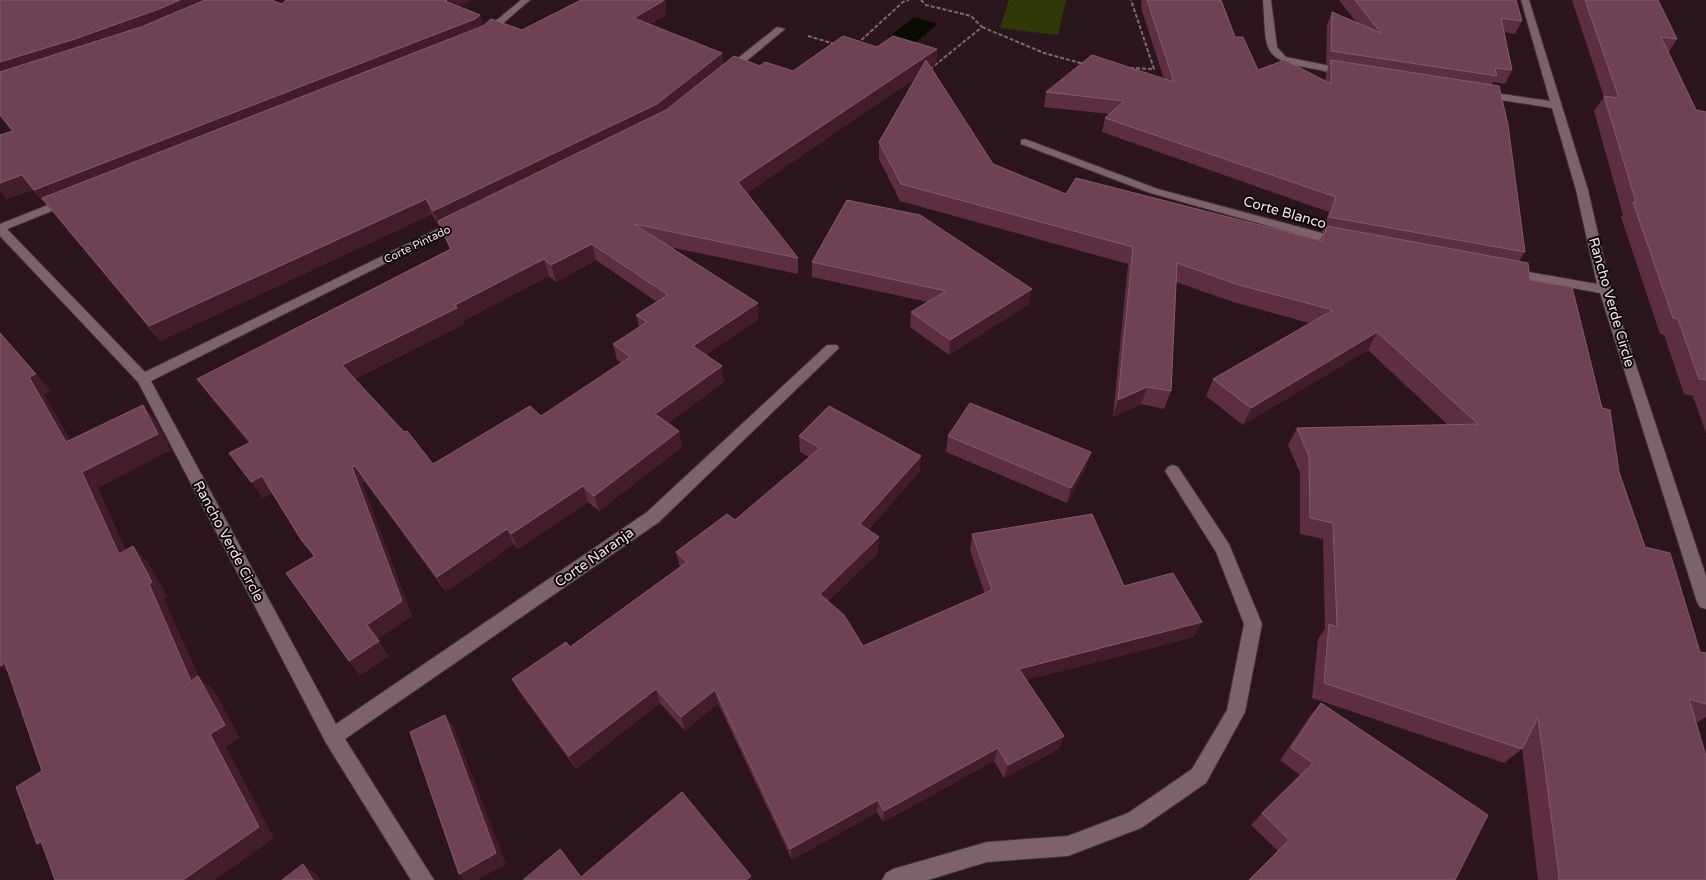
<svg xmlns="http://www.w3.org/2000/svg" width="1706" height="880" font-family="'Varela Round',sans-serif">
<style>
.green{fill:#313807}
.water{fill:#080c00}
.lines{fill:none;stroke-linecap:round;stroke-linejoin:round}
.minor-casing{stroke:#403035;stroke-width:2}
.path{stroke:#7d6a71;stroke-width:2;stroke-dasharray:4 2;stroke-linecap:butt}
.minor{fill:#7c626b;fill-rule:evenodd}
.wall{fill:#5d2e42;fill-rule:evenodd}
.shaded-wall{fill:#421c2b}
.building{fill:#6e4254;stroke:#835b6c;fill-rule:evenodd}
.labels{text-anchor:middle;stroke-width:4;stroke-linejoin:round;paint-order:stroke}
.far-street-label{font-size:11px;fill:#f6e6eb;stroke:#0d0507}
.street-label{font-size:14px;fill:#f6e6eb;stroke:#0d0507}
</style>
<rect width="100%" height="100%" fill="#2a151d"/>
<!-- green -->
<path class="green" d="M1009 0H1066L1058 35 1000 28Z"/>
<!-- water -->
<path class="water" d="M914 17 938 24 912 45 888 38Z"/>
<g class="lines">
<defs>
<path id="minor" d="M521 0H530L487 37H481V33Z
M1263 0H1271L1277 47 1286 57 1350 70V74C1339 76 1325 71 1315 69 1259 60 1267 50 1263 0Z
M1521 0H1529L1588 190 1611 290 1706 576V609L1700 607 1697 602 1600 293 1511 277 1505 273 1511 269 1597 284 1576 190 1552 108 1482 97 1477 94 1482 91 1550 101Z
M777 27 785 29 731 74H723V70Z
M1025 139 1158 189 1344 239 1346 242 1340 246 1150 193 1021 144V140Z
M68 197 72 199V203L7 229 145 372 456 220 460 219 466 223 151 381 336 724 647 512 827 345H837L839 348 659 522 345 739 434 880H411L326 743 138 382 0 236V224Z
M1173 465 1178 467 1229 544 1262 624 1245 712 1206 783 1141 828 1068 856 987 862 928 880H882L886 873 893 869 987 842 1068 836 1128 813 1192 769 1227 710 1244 624 1216 552 1165 471 1168 467Z"/>
</defs>
<!-- minor casing -->
<use href="#minor" class="minor-casing"/>
<!-- path -->
<path class="path" d="M921 0 926 5 971 16 982 27 929 70
M982 27 1044 53 1084 64
M808 36 835 44
M857 44 903 2 909 0
M1130 68 1154 69 1131 0"/>
<!-- minor -->
<use href="#minor" class="minor"/>
</g>
<!-- wall -->
<path class="wall" d="M0 0 461 7 483 25 522 30 666 15 649 24 722 53 723 65 760 66 793 71 877 47 937 49 936 64 931 67 993 164 1066 194 1320 240 1324 233 1322 232 1329 212 1102 132 1105 118 1109 114 1044 107 1046 92 1164 79 1142 11 1141 0H1221L1235 37 1258 70 1325 82 1326 74 1329 65 1326 64 1327 25 1332 12 1357 23 1339 0H1516L1522 21 1515 34 1504 32 1512 70 1505 84 1493 82 1492 84 1525 252 1519 261 1602 408 1619 472 1645 547 1700 652 1706 653V717L1698 722 1696 721 1706 880H1538L1522 748V749L1504 763 1312 698 1318 639 1325 629 1323 539 1300 534V473L1288 445 1297 428 1448 425 1368 350 1243 425 1206 396 1213 379 1309 323 1233 302 1176 282 1171 391 1164 409 1141 404 1113 417 1128 264 900 201 879 159V142L917 77 747 193 798 258V274L670 247 759 319 706 355 724 382 668 423 679 431 682 447 599 511 588 502 518 549 514 544 446 592 365 482 362 483 412 616 377 639 389 656 360 675 349 661 313 556 302 541 272 493 263 498 249 443 209 395 197 379 450 249 440 226H439L432 214 160 341 46 204H45L33 190 6 199 12 131 0 116ZM596 260 657 302 636 315 639 327 613 344 617 360 621 363 541 416 433 464 355 379 464 324 463 321 549 276 556 282Z
M1572 0H1658L1677 39 1669 52 1696 110 1706 112V433L1693 396 1684 394 1664 335 1660 334 1621 217 1623 215 1594 111 1604 97Z
M812 262 1029 304 949 355 910 327 911 312 928 302 812 277Z
M799 436 921 456 919 472 868 530 878 553 828 601 863 646 985 594 970 550 972 534 1124 586 1194 637 1026 680 1059 749 1004 778 994 761 883 822 877 812 792 860 718 703 685 731 660 703 576 769 520 693 512 679 570 647 680 567 676 552 735 520 809 457 800 452Z
M948 436 1091 452 1086 467 1067 503 946 452Z
M1321 703 1488 815 1278 851 1251 825 1262 813 1300 775 1280 760 1310 716Z"/>
<!-- shaded-wall -->
<path class="shaded-wall" d="M180 0H216L0 79V62Z
M447 0H472L449 14 445 1Z
M663 0H666V15L636 32 634 18Z
M480 15 484 28 45 204 34 190Z
M937 49 936 64 740 198 738 182Z
M722 53 724 67 659 118 438 221 440 226H439L433 211Z
M22 175 33 190 6 199 0 191V183Z
M426 199 432 214 160 341 149 326Z
M592 244 596 260 556 282 551 265Z
M544 259 549 276 463 321 464 324 351 381 342 365 455 305Z
M1032 289 1029 304 949 355 950 340Z
M758 303 759 319 696 362 693 346Z
M1377 332 1368 350 1243 425 1251 408Z
M0 333 51 391 44 394 81 458 66 442Z
M722 366 724 382 659 430 655 414Z
M1147 387 1141 404 1113 417 1118 400Z
M143 405 156 421 171 450 98 488 134 569 119 554 82 472Z
M679 431 682 447 599 511 594 496Z
M1091 452 1086 467 1067 503 1071 488Z
M921 456 919 472 860 540V524Z
M355 466 365 482 362 483 412 616 377 639 389 656 360 675 349 661 367 625 352 467Z
M262 476 273 492 263 498 251 482Z
M583 486 588 502 518 549 511 534Z
M507 529 514 544 446 592 437 577Z
M879 537 878 553 821 608 820 594Z
M133 546 148 562 168 597 164 599 199 677 214 690 240 738 226 747 274 838 215 880H183L210 734 191 681Z
M1202 622 1194 637 1015 683 1019 669Z
M5 663 19 680 0 667Z
M656 689 660 703 576 769 569 756Z
M715 690 718 703 685 731 681 717Z
M445 715 454 728 506 864 477 880H465L459 874Z
M1064 736 1059 749 1004 778 1008 765Z
M998 748 994 761 883 822 884 811Z
M878 800 877 812 792 860 790 849Z
M41 841 58 855 37 844Z
M303 864 317 875 321 880H313Z
M751 876 752 880H746Z"/>
<!-- building -->
<path class="building" d="M0 0H180L159 9 75 39 0 62Z
M205 0H271L282 4 286 0H447L445 1 480 15 475 19 34 190 22 175 0 183V135L13 131 0 115V72L141 27Z
M581 0H663V1L634 18 722 53 657 104 433 211 426 199 149 326 42 198 483 26 491 19 522 30Z
M1147 0H1221L1235 37H1243L1258 70 1285 60 1331 84V60L1499 86 1508 125 1525 252 1329 217 1336 197 1105 118 1124 101 1046 92 1092 55 1174 82Z
M1355 0H1516L1522 21 1501 18 1512 70 1495 68 1497 76 1331 51 1332 12 1381 33Z
M1585 0H1658L1677 39 1661 37 1696 110 1706 112V380L1699 379 1678 319 1673 318 1633 202H1636L1604 96 1619 98Z
M843 36 877 47 893 36 937 49 738 182 798 258 634 224 758 303 693 346 722 366 655 414 679 431 594 496 583 486 511 534 507 529 437 577 355 466 352 467 402 601 367 625 379 641 349 661 286 573 315 556 302 541 262 476 251 482 229 453 251 442 197 379 451 249 438 221 666 110 734 56 760 66 765 62 793 71ZM592 244 668 295 636 315 647 322 613 344 630 357 541 416 530 406 433 464 407 431 404 432 342 365 457 308 455 305 544 259 551 265Z
M926 60 993 164 1066 194 1076 178 1322 241 1327 226 1528 263 1530 280 1572 287 1602 408 1610 410 1619 472 1645 547 1670 553 1700 652 1706 653V704L1689 699 1706 756V880H1558L1559 875 1538 717 1522 749 1324 683 1329 624 1337 627 1333 523 1310 518 1309 456 1297 428 1478 424 1377 332 1251 408 1213 379 1333 310 1239 285 1177 263 1171 391 1147 387 1118 400 1133 247 901 184 879 142Z
M847 200 920 215 1032 289 950 340 911 312 946 291 812 262Z
M0 333 36 374 29 377 66 442 143 405 158 434 82 472 119 554 133 546 152 582 149 584 191 681 198 676 225 725 210 734 259 827 183 880H55L41 841 37 844 16 787 42 771 5 663 0 666Z
M970 403 1091 452 1071 488 948 436Z
M829 406 921 456 860 524 879 537 820 594 844 615 863 646 992 590 972 534 1092 514 1124 586 1173 573 1202 622 1019 669 1064 736 1008 765 998 748 884 811 878 800 790 849 715 690 681 717 656 689 569 756 512 679 566 642 570 647 687 562 676 552 727 514 735 520 820 448 799 436Z
M1321 703 1488 815 1455 880H1249L1289 840 1262 813 1313 763 1291 748Z
M445 715 496 853 459 874 410 732Z
M682 792 751 876 746 880H523L560 849 581 877Z
M303 864 313 880H282Z"/>
<g class="labels">
<!-- far-street labels -->
<g class="far-street-label">
<text transform="translate(417 244) rotate(-26)" y="4">Corte Pintado</text>
</g>
<!-- street labels -->
<g class="street-label">
<text transform="translate(1285 212) rotate(16)" y="5">Corte Blanco</text>
<text transform="translate(1612 302) rotate(74)" y="5">Rancho Verde Circle</text>
<text transform="translate(229 541) rotate(62)" y="5">Rancho Verde Circle</text>
<text transform="translate(594 557) rotate(-35)" y="5">Corte Naranja</text>
</g>
</g>
</svg>
